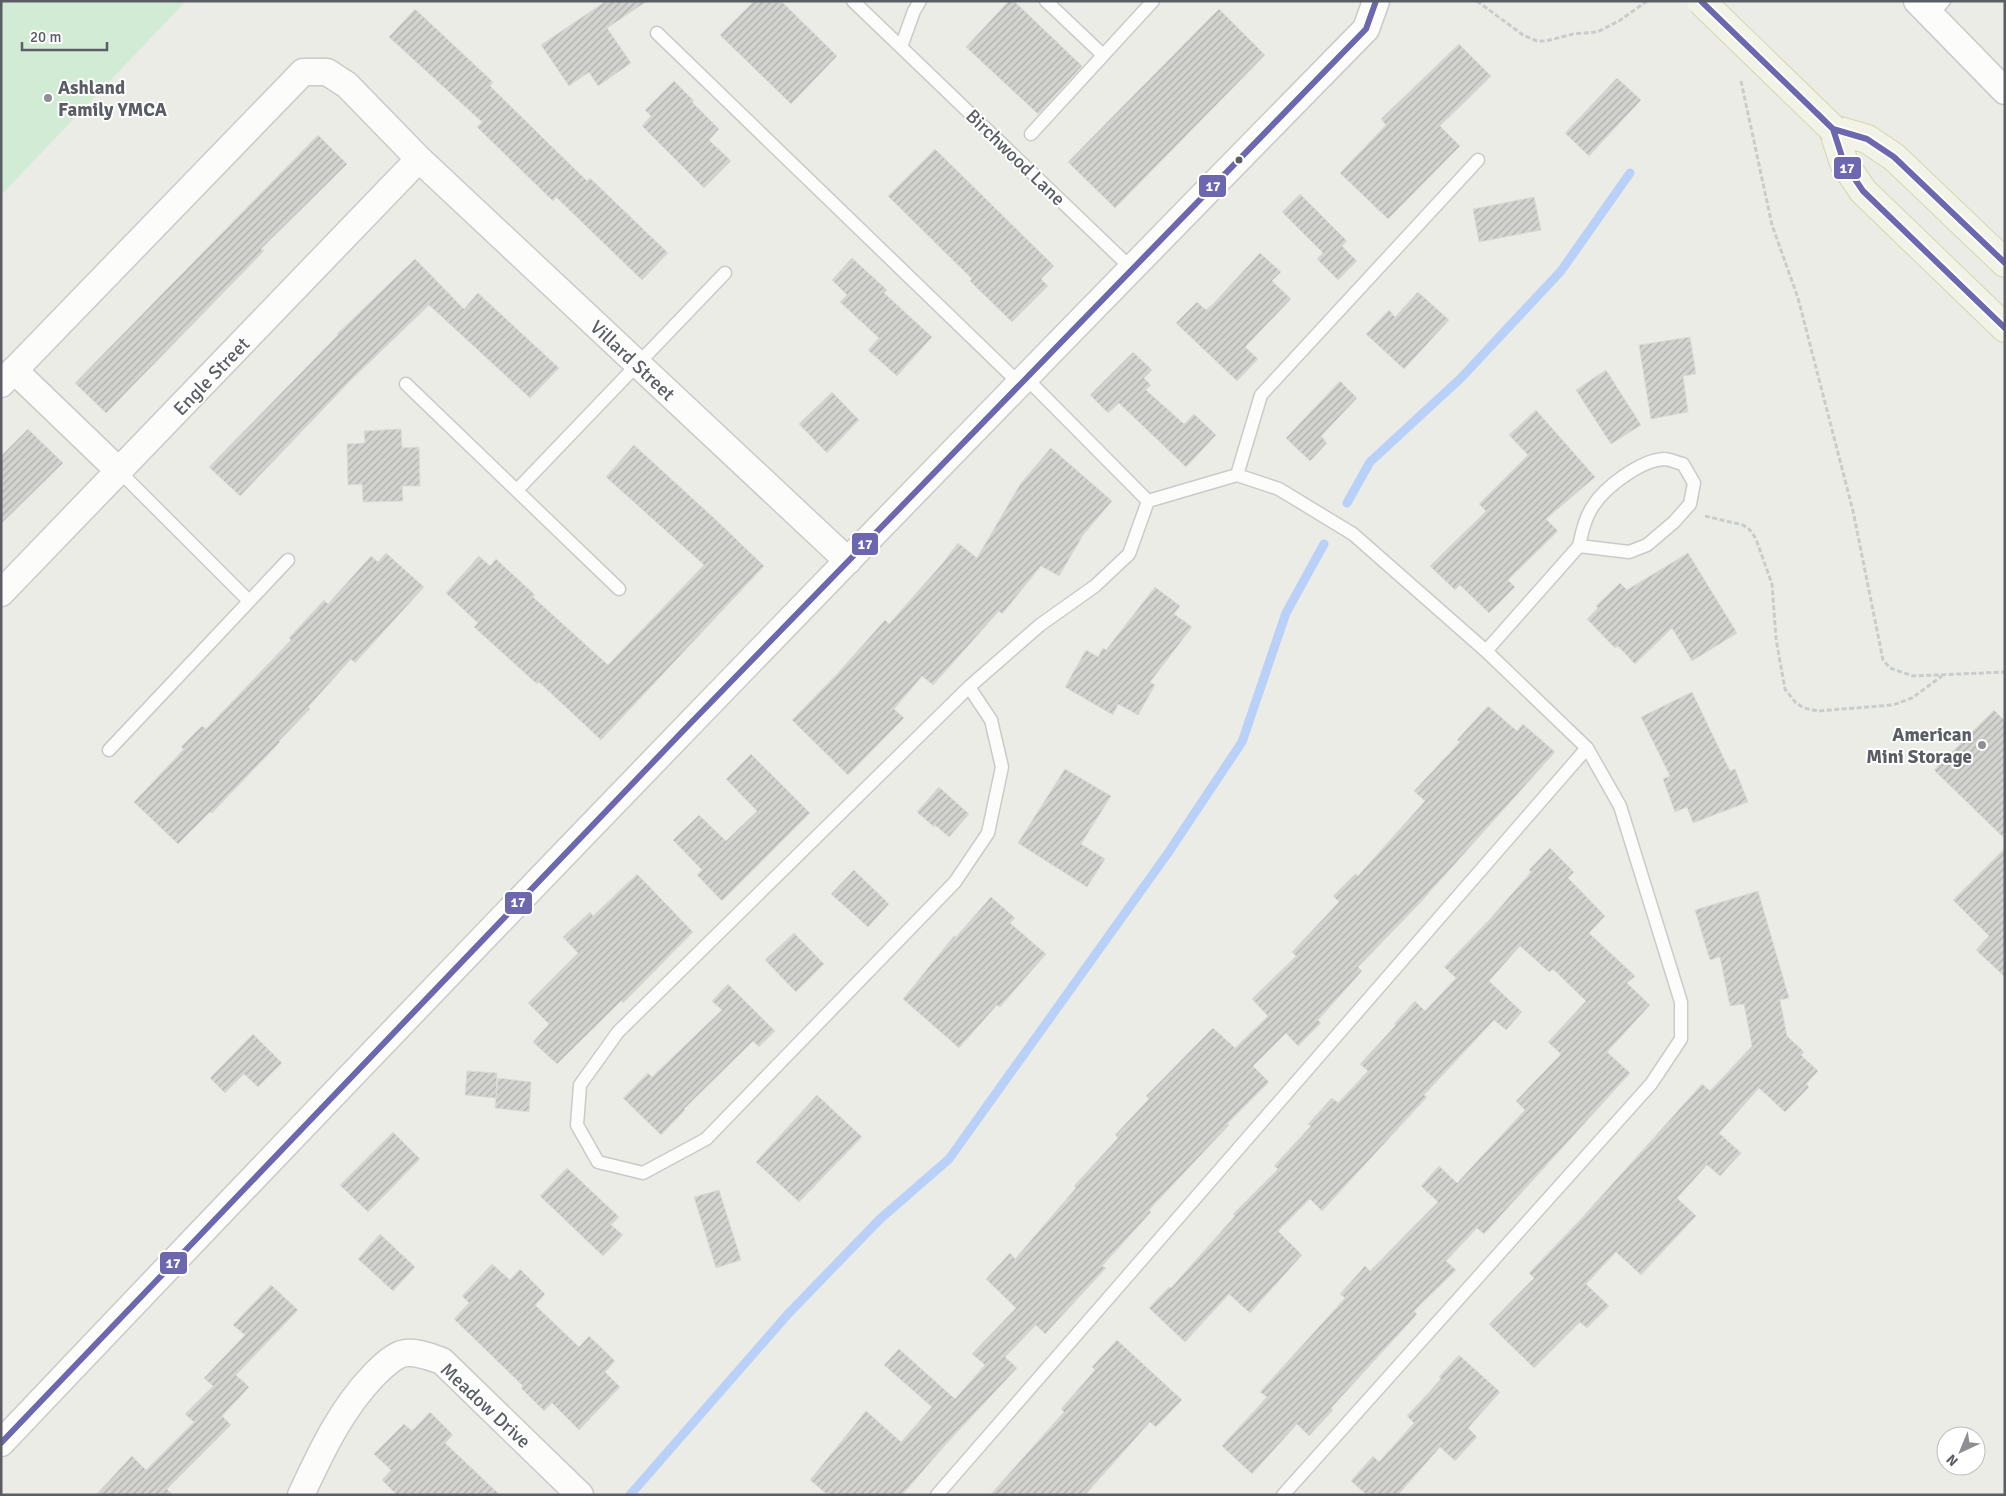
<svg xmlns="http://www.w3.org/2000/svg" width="2006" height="1496" font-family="Signika,sans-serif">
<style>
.garden{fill:#d2ebd4}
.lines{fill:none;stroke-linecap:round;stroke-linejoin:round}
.stream{stroke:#b9d0f8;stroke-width:9}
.building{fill:url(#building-hatch);stroke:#dcdbd5}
.service-casing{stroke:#cacac9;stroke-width:15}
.minor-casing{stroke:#cacac9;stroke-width:29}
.primary-casing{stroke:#d7d4b1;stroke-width:30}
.path{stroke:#c8cdcb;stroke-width:3;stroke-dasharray:5 2.5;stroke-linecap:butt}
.service{stroke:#fcfcfb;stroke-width:12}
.minor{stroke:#fcfcfb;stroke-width:26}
.primary{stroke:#f2f3e7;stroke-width:28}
.primary-bridge-casing{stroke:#d7d4b1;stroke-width:30;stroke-linecap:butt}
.primary-bridge{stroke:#f2f3e7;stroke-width:28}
.bus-1-casing{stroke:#fff;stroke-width:10}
.bus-1{stroke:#6c67af;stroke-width:6}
.poi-dot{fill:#8e8f92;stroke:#fff;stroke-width:2}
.bus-dot{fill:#5b5d65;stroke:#fff;stroke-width:2}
.labels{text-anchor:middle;stroke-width:4;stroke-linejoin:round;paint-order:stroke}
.poi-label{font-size:19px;font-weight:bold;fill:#5b5d65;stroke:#fff;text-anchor:start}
.street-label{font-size:19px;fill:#5b5d65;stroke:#fff}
.line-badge{stroke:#fff;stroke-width:2}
.badge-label{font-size:14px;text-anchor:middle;font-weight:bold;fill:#fff}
</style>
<defs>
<pattern id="building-hatch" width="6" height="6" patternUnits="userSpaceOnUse" patternTransform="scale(1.25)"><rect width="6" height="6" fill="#d3d3cf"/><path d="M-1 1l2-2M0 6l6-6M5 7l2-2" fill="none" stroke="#aeaeac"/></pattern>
</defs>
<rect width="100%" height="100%" fill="#ecece6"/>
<!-- garden -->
<path class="garden" d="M1 1H186L1 195Z"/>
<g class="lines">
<!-- stream -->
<path class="stream" d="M1347 503 1370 462 1461 378 1561 271 1630 173
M630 1495 788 1314 880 1219 949 1159 1168 853 1242 742 1286 613 1324 544"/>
</g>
<!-- building -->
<path class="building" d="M606 1H647L607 28 631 63 598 86 589 72 569 86 541 45Z
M754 1H781L837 56 791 104 720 35Z
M1009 1H1014L1082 66 1038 114 966 47Z
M415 9 493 82 490 86 587 181 590 178 668 253 642 280 556 197 553 201 477 127 482 122 389 37Z
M1219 9 1265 55 1115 208 1068 162Z
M1459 44 1491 76 1440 126 1460 146 1388 219 1340 173 1386 125 1381 119Z
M1617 78 1641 100 1589 156 1565 133Z
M674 81 694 101 692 102 719 129 709 140 731 161 704 188 642 126 651 116 645 110Z
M318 135 347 164 261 249 264 251 106 413 75 383Z
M935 149 1054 266 1041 279 1048 286 1012 322 970 281 972 279 888 196Z
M1300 194 1347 241 1342 246 1357 261 1338 280 1317 259 1323 253 1282 212Z
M1534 197 1541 230 1479 242 1473 209Z
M1260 253 1281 272 1272 281 1291 299 1245 347 1258 359 1237 381 1176 323 1197 302 1206 310 1213 304Z
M852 258 887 290 884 293 932 337 897 376 868 350 879 338 840 302 847 295 832 280Z
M415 259 464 309 478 293 559 368 530 398 429 305 351 380 240 496 209 467 338 335 337 334Z
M1418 292 1449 320 1404 369 1366 334 1389 310 1395 317Z
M1690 337 1696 374 1683 376 1688 412 1651 419 1639 345Z
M1133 352 1152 370 1144 378 1151 385 1146 390 1184 424 1194 414 1216 435 1186 467 1119 403 1108 413 1090 395Z
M1606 370 1641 425 1611 444 1576 390Z
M1340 381 1357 398 1321 436 1327 443 1310 461 1286 438Z
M832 392 859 420 827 453 799 424Z
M1536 410 1595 477 1546 519 1558 531 1508 580 1515 587 1489 613 1460 585 1455 590 1430 566 1486 511 1479 504 1528 455 1509 435Z
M28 429 63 463 1 524V456Z
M401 429 402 448 419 447 420 486H402L403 501 363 502 362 484 348 485 347 444 365 443 364 431Z
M634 445 715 519 764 566 601 740 539 682 537 684 474 627 478 623 446 593 479 556 490 566 496 559 535 595 533 597 608 665 704 565 606 477Z
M1051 448 1112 501 1083 535 1059 576 1041 566 1002 614 999 611 933 685 922 676 894 709 904 718 848 775 792 720 838 673 885 620 889 624 942 564 958 543 977 558 1021 483Z
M386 553 424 587 355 663 351 659 308 707 310 709 279 741 280 742 212 813 210 812 178 844 134 802 184 749 181 747 202 726 206 729 291 640 289 638 324 600 328 604 371 556 378 562Z
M1688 553 1737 633 1692 661 1672 628 1635 664 1618 646 1615 648 1587 619 1598 608 1596 606 1620 583 1627 590Z
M1155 587 1180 606 1174 614 1192 627 1150 682 1155 685 1138 715 1118 704 1113 715 1065 687 1086 650 1098 657 1103 648 1106 650Z
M1692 692 1730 771 1735 769 1748 802 1693 823 1687 807 1675 812 1663 779 1670 776 1641 717Z
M1488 706 1517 731 1523 724 1555 752 1418 905 1358 967 1362 971 1318 1020 1321 1023 1298 1046 1286 1033 1253 1066 1269 1082 1227 1124 1229 1125 1149 1210 1151 1212 1102 1266 1106 1268 1045 1334 1036 1325 1005 1357 1017 1368 946 1444 902 1495H828L810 1480 866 1411 901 1442 932 1407 884 1365 899 1349 955 1399 985 1365 972 1354 1016 1308 986 1279 1010 1253 1015 1259 1076 1188 1074 1186 1118 1138 1115 1135 1149 1099 1146 1096 1213 1028 1235 1048 1268 1016 1252 999 1296 956 1292 952 1339 902 1333 896 1355 874 1358 876 1425 801 1414 791 1460 742 1457 740Z
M1994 710 2005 721V839L1934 770Z
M751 754 810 813 722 901 697 875 702 870 673 840 699 815 726 841 757 811 726 779Z
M1065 769 1111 796 1081 844 1105 859 1087 887 1018 843Z
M939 787 969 814 949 837 935 825 934 827 917 812Z
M1550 848 1574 872 1568 878 1605 916 1589 933 1635 976 1627 983 1650 1005 1607 1052 1630 1073 1484 1234 1477 1228 1446 1261 1456 1270 1414 1311 1417 1314 1331 1408 1333 1410 1309 1436 1297 1424 1252 1474 1222 1446 1267 1397 1260 1392 1345 1298 1340 1294 1365 1266 1370 1271 1438 1202 1421 1186 1439 1166 1457 1183 1525 1110 1516 1101 1561 1054 1548 1042 1586 1001 1553 969 1549 972 1520 946 1489 981 1522 1012 1506 1030 1494 1020 1424 1095 1427 1097 1322 1211 1310 1199 1278 1231 1302 1255 1250 1313 1229 1294 1185 1342 1149 1308 1169 1287 1171 1288 1235 1216 1233 1214 1278 1169 1274 1166 1311 1126 1308 1124 1332 1098 1338 1103 1368 1071 1360 1064 1396 1025 1394 1024 1415 1001 1425 1011 1456 978 1444 967 1490 919 1531 872 1529 870Z
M2005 848V977L1976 950 1989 936 1953 900Z
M854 870 889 904 868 927 831 894Z
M637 874 693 932 623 1003 621 1001 557 1064 533 1042 549 1024 528 1003 578 953 563 937 590 912 593 916Z
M1758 891 1789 998 1780 1000 1787 1036 1804 1052 1801 1055 1818 1071 1806 1084 1809 1087 1785 1112 1759 1088 1719 1133 1741 1153 1720 1176 1707 1165 1677 1198 1696 1216 1641 1275 1616 1252 1586 1284 1609 1306 1587 1328 1580 1322 1534 1368 1489 1324 1534 1278 1529 1273 1580 1220 1702 1084 1710 1091 1752 1046 1744 1004 1730 1006 1720 957 1710 960 1695 910Z
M991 897 1015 918 1010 923 1046 954 1000 1007 997 1005 959 1048 903 999 954 936 956 937Z
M794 933 824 964 796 992 765 960Z
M728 984 775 1031 759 1047 753 1041 684 1109 685 1110 661 1135 623 1098 648 1073 652 1077 722 1010 712 1001Z
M253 1034 282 1063 258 1087 244 1074 225 1093 210 1078Z
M467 1071 497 1073 496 1098 465 1095Z
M498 1078 531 1082 529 1112 495 1108Z
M817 1095 862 1137 799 1202 756 1162Z
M393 1132 420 1159 368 1212 340 1185Z
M567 1168 619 1217 611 1225 623 1235 603 1256 540 1196Z
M719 1190 741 1260 716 1268 694 1197Z
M380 1234 415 1267 393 1291 358 1259Z
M492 1264 510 1280 520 1269 545 1294 535 1305 579 1347 589 1336 615 1361 605 1372 620 1387 579 1430 552 1403 544 1411 521 1388 523 1386 454 1319 469 1303 462 1296Z
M271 1285 298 1310 236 1375 249 1387 222 1416 231 1425 167 1489 173 1495H96L132 1456 146 1470 194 1422 185 1414 213 1386 204 1378 245 1335 233 1325Z
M1117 1340 1182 1400 1156 1427 1150 1422 1085 1495H990L1064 1412 1061 1409 1095 1370 1092 1367Z
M1459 1355 1500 1392 1468 1428 1477 1437 1455 1461 1440 1447 1398 1495H1367L1351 1481 1373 1456 1379 1462 1414 1423 1407 1416 1441 1379 1439 1377Z
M430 1412 453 1435 445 1443 500 1495H397L382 1480 391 1470 374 1454 404 1424 412 1431Z"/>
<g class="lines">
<defs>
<path id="service" d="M853 1 1131 268
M1046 1 1103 55
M1931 15 1944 1
M657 33 1020 384
M901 47 914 11 920 1
M1031 134 1153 1
M1026 378 1148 501 1237 475 1279 489 1353 534 1486 651 1587 748
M406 384 619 589
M120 472 249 601
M1237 475 1261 395 1478 160
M517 490 725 273
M1486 651 1579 546C1582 532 1585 518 1593 506 1605 487 1641 460 1664 459 1670 459 1677 463 1683 464L1694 483 1690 504 1674 522 1647 545 1629 552 1579 546
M969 687 991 720 1002 767 988 833 955 882 706 1139 643 1173 598 1162 577 1125 580 1085 618 1032Z
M969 687 1040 625 1095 586 1129 554 1148 501
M109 750 288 560
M937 1495 1587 748 1620 806 1681 1002V1039L1651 1084 1283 1495"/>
<path id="minor" d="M1917 1 2005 91
M14 370 120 472
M1 384 303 72H327L347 85 419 159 848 561
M1 593 419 159
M1 1443C452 968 907 497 1366 29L1376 1
M301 1495C321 1452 341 1409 374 1375 382 1367 391 1358 401 1354 414 1350 430 1357 442 1361L580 1495"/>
<path id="primary" d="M1833 129 1844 163 1863 191 2005 328
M1833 129 1867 139 1894 157 2005 263"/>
</defs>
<!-- service casing -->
<use href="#service" class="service-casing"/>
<!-- minor casing -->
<use href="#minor" class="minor-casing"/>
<!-- primary casing -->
<use href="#primary" class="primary-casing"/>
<!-- path -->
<path class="path" d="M1477 1 1523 35 1537 41H1546L1573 34 1597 32 1619 21 1647 1
M1741 81 1772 225 1798 298 1853 511 1883 660 1890 668 1913 676 2005 672
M1705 516 1743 525 1750 530 1756 539 1772 584 1776 639 1785 689 1796 703 1804 708 1818 711 1893 705 1912 698 1942 676"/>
<!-- service -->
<use href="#service" class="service"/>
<!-- minor -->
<use href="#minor" class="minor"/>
<!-- primary -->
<use href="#primary" class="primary"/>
<defs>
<path id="primary-bridge" d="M1701 1 1833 129"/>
</defs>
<!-- primary-bridge casing -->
<use href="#primary-bridge" class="primary-bridge-casing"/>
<!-- primary-bridge -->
<use href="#primary-bridge" class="primary-bridge"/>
<defs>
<path id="bus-1" d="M1701 1 1833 129 1844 163 1863 191 2005 328
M1818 114 1833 129 1867 139 1894 157 2005 263
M1 1443 681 733 1366 29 1376 1"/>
</defs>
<!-- bus-1 casing -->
<use href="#bus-1" class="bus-1-casing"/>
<!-- bus-1 -->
<use href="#bus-1" class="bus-1"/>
</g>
<!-- markers -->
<g class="poi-dot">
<circle cx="48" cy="98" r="5"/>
<circle cx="1982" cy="745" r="5"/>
</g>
<circle class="bus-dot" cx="1239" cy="160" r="4.5"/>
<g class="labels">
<!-- poi labels -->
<g class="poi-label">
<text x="58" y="94">Ashland<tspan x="58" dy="22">Family YMCA</tspan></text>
<text x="1972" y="741" text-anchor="end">American<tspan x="1972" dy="22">Mini Storage</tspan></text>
</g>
<!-- street labels -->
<g class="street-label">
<text transform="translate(1016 157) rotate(44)" y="7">Birchwood Lane</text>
<text transform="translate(633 360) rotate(43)" y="7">Villard Street</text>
<text transform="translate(211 376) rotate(-46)" y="7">Engle Street</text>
<text transform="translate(486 1405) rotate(43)" y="7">Meadow Drive</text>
</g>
</g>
<g class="line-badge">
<rect x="1833" y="156" width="29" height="24" rx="5" fill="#6c67af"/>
<rect x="1198" y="174" width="29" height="24" rx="5" fill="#6c67af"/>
<rect x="851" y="532" width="28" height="24" rx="5" fill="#6c67af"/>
<rect x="504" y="891" width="29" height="24" rx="5" fill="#6c67af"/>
<rect x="159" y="1251" width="29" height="24" rx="5" fill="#6c67af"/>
</g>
<g class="badge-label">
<text x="1847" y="173">17</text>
<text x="1213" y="191">17</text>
<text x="865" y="549">17</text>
<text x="518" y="907">17</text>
<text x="173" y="1268">17</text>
</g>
<!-- border -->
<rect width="2006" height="1496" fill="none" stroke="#5b5d65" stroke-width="5"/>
<!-- north arrow -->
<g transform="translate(1961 1451) rotate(224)"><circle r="24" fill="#ffffff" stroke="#bdbec1"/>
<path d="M0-4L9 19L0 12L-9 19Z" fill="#8e8f92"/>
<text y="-8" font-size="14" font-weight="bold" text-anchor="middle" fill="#5b5d65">N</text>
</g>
<!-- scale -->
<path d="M22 42v8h85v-8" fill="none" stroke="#5b5d65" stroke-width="2.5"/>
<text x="30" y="42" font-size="15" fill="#5b5d65" stroke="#ffffff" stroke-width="4" paint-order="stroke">20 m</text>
</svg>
